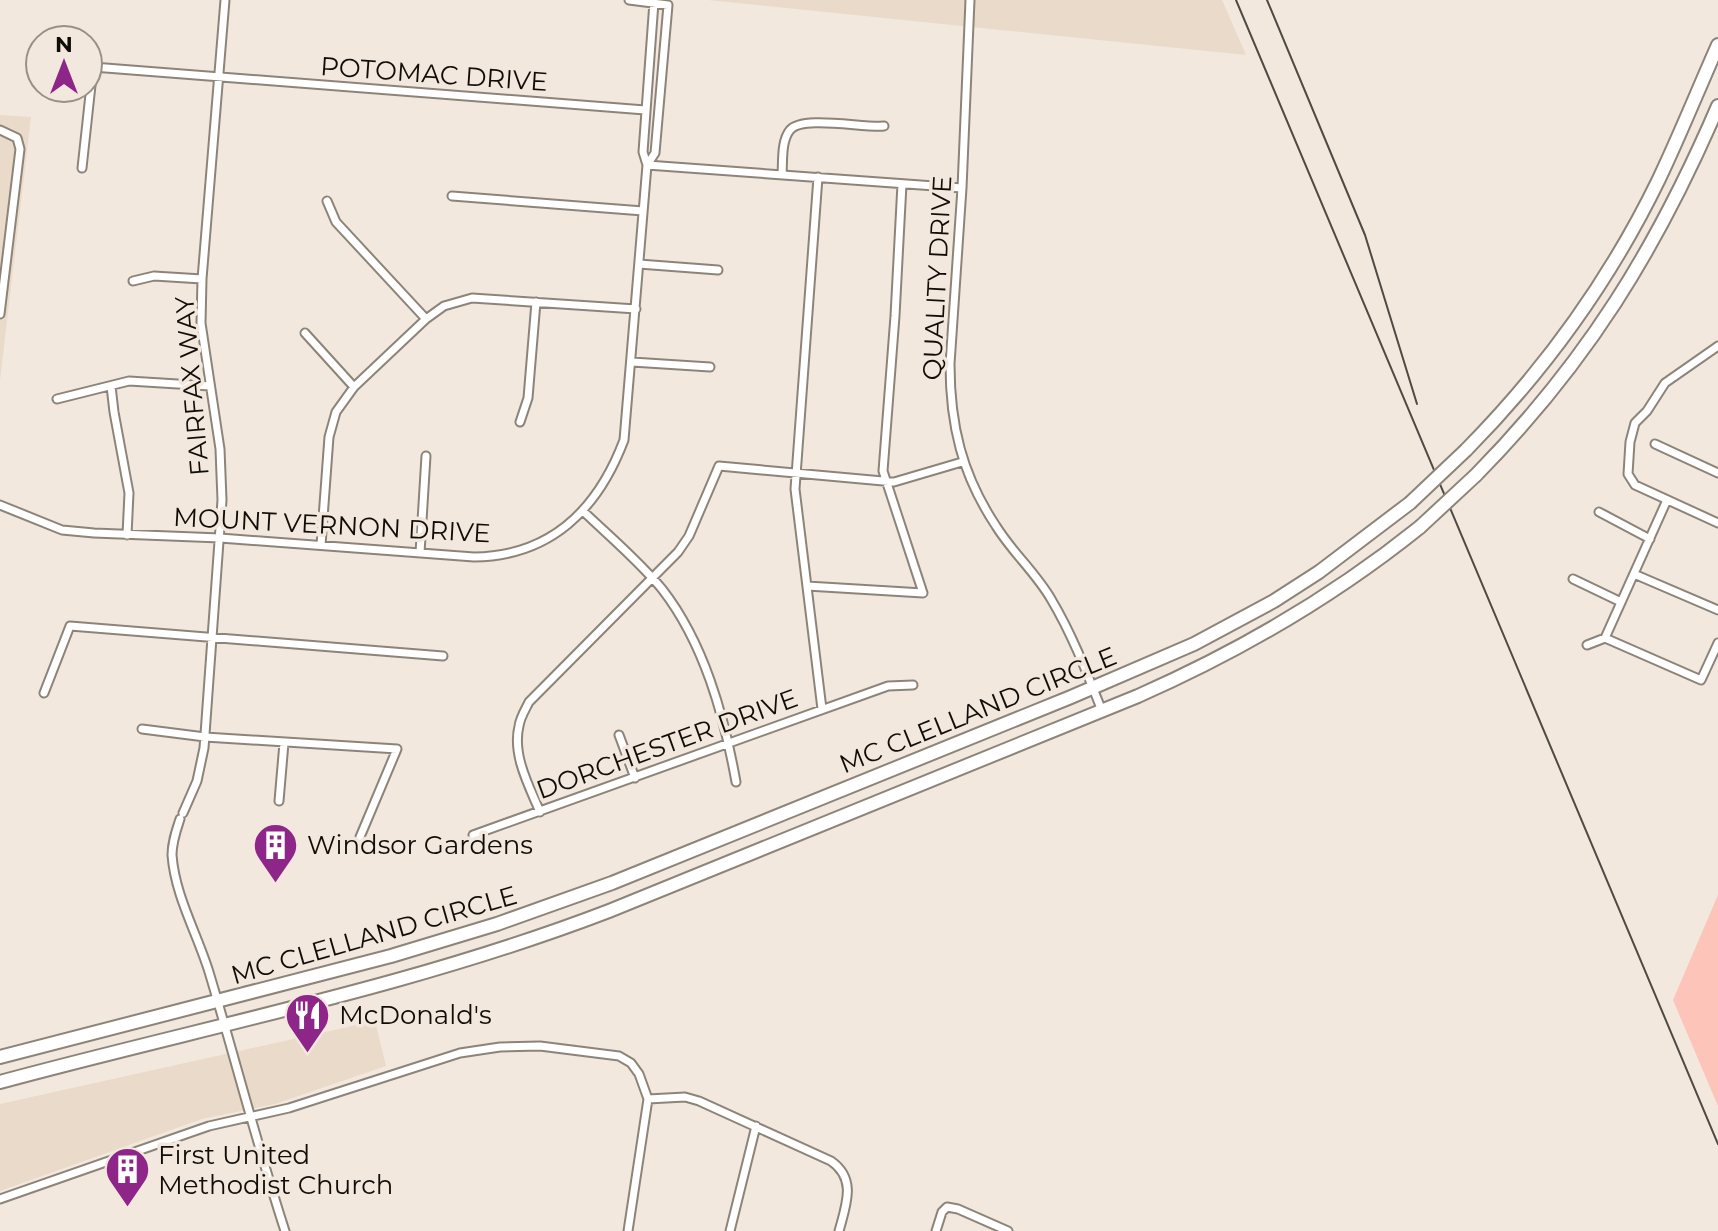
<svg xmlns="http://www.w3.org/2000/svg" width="1718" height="1231" font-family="Montserrat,sans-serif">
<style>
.built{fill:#eadac9}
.green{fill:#fdc4ba}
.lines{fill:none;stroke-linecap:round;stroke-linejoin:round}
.street-casing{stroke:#8d8479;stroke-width:11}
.highway-casing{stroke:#8d8479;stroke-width:16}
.street{stroke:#fff;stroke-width:7}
.highway{stroke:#fff;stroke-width:12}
.rail{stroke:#4f4a44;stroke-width:2}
.highway-bridge-casing{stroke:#8d8479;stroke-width:16;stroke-linecap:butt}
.highway-bridge{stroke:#fff;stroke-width:12}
.labels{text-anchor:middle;stroke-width:7;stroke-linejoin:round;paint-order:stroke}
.street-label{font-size:26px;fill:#100d09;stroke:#f3e8dd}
.poi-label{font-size:26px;fill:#100d09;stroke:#f3e8dd;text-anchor:start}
</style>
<rect width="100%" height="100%" fill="#f3e8dd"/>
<!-- built -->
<path class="built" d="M708 0H1222L1246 55Z
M0 115 31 117 0 380Z
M375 1021 386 1066 275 1104 202 1119 0 1191V1104Z"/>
<!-- green -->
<path class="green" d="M1718 895V1106L1673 1000Z"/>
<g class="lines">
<defs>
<path id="street" d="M629 0 668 5 655 153 647 165
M970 0 962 188 950 364C950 425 962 475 996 526 1012 552 1036 573 1051 599 1072 634 1087 673 1102 711
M0 130 17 138 20 149 0 314
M647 165 962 188
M82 168 93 67 645 110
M782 174C783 161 781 141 790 130 802 115 863 128 884 126
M818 177 795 489 822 709
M452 196 643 211
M327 201 336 222 426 319
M639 264 718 270
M133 281 154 276 202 279
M305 333 354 387
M1718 346 1665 383 1647 411 1635 423 1630 442 1628 474 1635 485 1718 523
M632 362 710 367
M111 386 114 412 129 493 127 535
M57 399 129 381 210 386
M520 422 528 398 536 302
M1655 444 1718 473
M0 505 62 530 94 533 220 538 474 557C551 556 598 509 624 440L647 165 643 152 654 2
M583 511C609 536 639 561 662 589 704 643 724 715 736 782
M1599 512 1650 539
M321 545 329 437 336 412 354 387 426 319 444 306 472 298 636 309
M420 553 426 456
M1634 574 1718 610
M1573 579 1621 602
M807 586 923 593 883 471 895 316 902 184
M1605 638 1701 680 1718 643
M1587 645 1605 638 1667 500
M44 693 70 626 443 656
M142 729 205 737 397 749 360 837
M619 735 635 778
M279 801 284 743
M540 812C529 786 512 755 519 726 520 718 525 710 529 702L678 552 689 536 719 466 894 482 962 462
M183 813 197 781 204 748 222 500 220 449 201 323 202 279 225 0
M180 819C176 831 172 842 172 855 175 896 197 933 209 972 235 1058 257 1145 285 1231
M473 835 888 686 913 685
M648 1099 685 1097 699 1101 831 1161C857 1179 846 1205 839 1231
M0 1199 209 1126 289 1108 460 1053 500 1047 540 1046 619 1056 631 1063 639 1074 648 1099 628 1231
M730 1231 756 1126
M936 1231 942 1212 947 1207 958 1209 1008 1231"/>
<path id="highway" d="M1466 450C1545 370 1610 280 1659 179 1680 135 1698 90 1718 45
M1476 475C1587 362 1656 250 1718 106
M0 1057 391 956 497 924 612 883 1071 697 1194 644 1274 601 1319 572 1410 503
M0 1082C203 1027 411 987 609 911L1138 696C1240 651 1333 597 1420 527"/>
</defs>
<!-- street casing -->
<use href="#street" class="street-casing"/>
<!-- highway casing -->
<use href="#highway" class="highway-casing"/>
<!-- street -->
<use href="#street" class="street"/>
<!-- highway -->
<use href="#highway" class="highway"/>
<!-- rail -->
<path class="rail" d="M1236 0 1718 1144
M1267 0 1365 235 1417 404"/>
<defs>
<path id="highway-bridge" d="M1410 503 1466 450
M1420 527 1476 475"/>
</defs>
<!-- highway-bridge casing -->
<use href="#highway-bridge" class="highway-bridge-casing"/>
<!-- highway-bridge -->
<use href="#highway-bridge" class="highway-bridge"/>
</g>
<!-- icons -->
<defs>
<symbol id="building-pin" viewBox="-11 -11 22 30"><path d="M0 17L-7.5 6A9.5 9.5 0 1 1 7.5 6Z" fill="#8e2589" stroke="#f3e8dd"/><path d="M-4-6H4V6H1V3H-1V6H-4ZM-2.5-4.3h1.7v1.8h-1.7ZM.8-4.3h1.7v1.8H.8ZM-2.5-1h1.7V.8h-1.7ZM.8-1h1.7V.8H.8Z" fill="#fff"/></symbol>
<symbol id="restaurant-pin" viewBox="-11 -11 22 30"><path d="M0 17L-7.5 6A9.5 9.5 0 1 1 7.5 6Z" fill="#8e2589" stroke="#f3e8dd"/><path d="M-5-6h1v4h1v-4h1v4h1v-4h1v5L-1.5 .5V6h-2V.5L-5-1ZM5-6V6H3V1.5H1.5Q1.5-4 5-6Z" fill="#fff"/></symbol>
</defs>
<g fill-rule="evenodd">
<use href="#building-pin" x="250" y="820" width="51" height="69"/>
<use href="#restaurant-pin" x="282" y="990" width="51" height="69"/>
<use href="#building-pin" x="102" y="1144" width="51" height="69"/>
</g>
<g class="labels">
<!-- street labels -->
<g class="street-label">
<text transform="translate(434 74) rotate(4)" y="9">POTOMAC DRIVE</text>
<text transform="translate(937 278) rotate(-87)" y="9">QUALITY DRIVE</text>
<text transform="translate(192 386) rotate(-95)" y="9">FAIRFAX WAY</text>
<text transform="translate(332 525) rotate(3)" y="9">MOUNT VERNON DRIVE</text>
<text transform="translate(978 710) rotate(-22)" y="9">MC CLELLAND CIRCLE</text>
<text transform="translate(667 744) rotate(-20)" y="9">DORCHESTER DRIVE</text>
<text transform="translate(374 935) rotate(-16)" y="9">MC CLELLAND CIRCLE</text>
</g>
<!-- poi labels -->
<g class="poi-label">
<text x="307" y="854">Windsor Gardens</text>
<text x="339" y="1024">McDonald's</text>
<text x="158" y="1164">First United<tspan x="158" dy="30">Methodist Church</tspan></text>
</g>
</g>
<!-- north arrow -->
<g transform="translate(64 64)"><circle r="38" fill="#f3e8dd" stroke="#989088" stroke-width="2"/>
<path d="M0-6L14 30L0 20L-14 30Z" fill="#8e2589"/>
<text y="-12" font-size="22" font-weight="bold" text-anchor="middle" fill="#100d09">N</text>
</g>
</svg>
